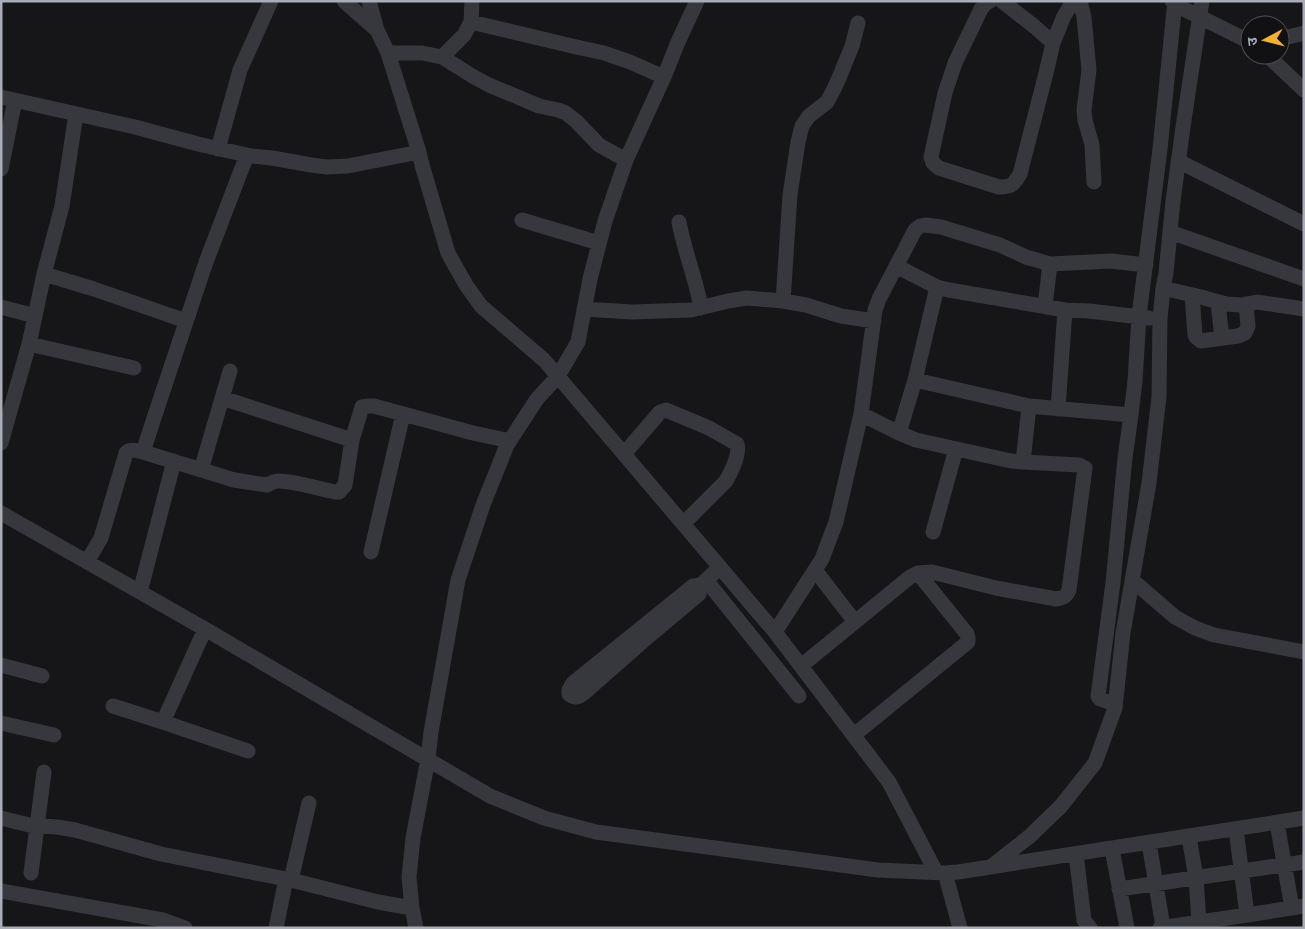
<svg xmlns="http://www.w3.org/2000/svg" width="1305" height="929" font-family="'Alegreya Sans','Noto Sans Devanagari',sans-serif">
<style>
.lines{fill:none;stroke-linecap:round;stroke-linejoin:round}
.minor{stroke:#37383d;stroke-width:15}
</style>
<rect width="100%" height="100%" fill="#161618"/>
<g class="lines">
<!-- minor -->
<path class="minor" d="M344 1 377 30 388 53 419 152 422 165 448 253 466 285 481 306 544 360 775 632 889 782 936 872
M369 1 377 30
M990 1 986 3 981 9 955 63 945 93 931 157 933 163 939 168 999 187C1012 187 1013 185 1020 174L1046 73 1053 43 1064 16 1073 1
M1002 1 1035 27 1053 43
M1080 1 1084 17 1089 70 1084 110 1085 120 1092 145 1094 182
M1172 1 1180 7 1250 42
M471 22 572 46 604 53 630 62 664 77
M1280 39 1304 33
M388 53H422L442 57 474 77 489 85 539 106 558 110 566 113 576 121 599 145 626 160
M1267 55 1304 90
M442 57 464 35 471 22 472 1
M1 97 135 127 198 144 251 156 272 158 311 165 327 167 348 166 419 152
M218 149 240 70 271 1
M1178 161 1304 224
M1 169 15 100
M522 220 599 243
M679 222C684 251 696 278 701 308
M1170 232 1304 279
M1050 264 1111 261 1146 265
M896 266 937 287 949 290 1065 310 1089 311 1149 318
M44 274 94 289 186 321
M937 287 915 380 1029 406 1131 415 1135 381 1139 316 1160 149 1175 1
M1163 288 1201 297 1226 304 1241 305 1257 302 1304 309
M1192 295 1195 335 1197 338 1201 341 1238 336 1245 333 1248 326 1246 304
M783 301 790 195 798 142 802 126 809 116 827 102 833 91 839 78 852 46 858 23
M1218 303 1222 338
M1 307 35 316
M584 309 632 312 691 310 728 301 747 298 783 301 806 305 841 316 874 321
M29 344 134 368
M222 398 352 440
M1058 409 1065 310
M861 414 899 433 916 440 1011 461 1023 462 1029 406
M899 433 915 380
M1 443 29 344 44 274 62 206 76 114
M143 452 153 421 206 262 247 155
M624 454 660 412 666 410 709 428 737 444C740 454 731 472 726 481L683 524
M201 470 230 371
M1 513 205 629 490 796 544 818 596 832 878 870 945 873 958 872 1304 818
M933 532 956 449
M371 552 403 414
M87 562 101 538 126 453C130 448 137 451 143 452L234 480 267 485C271 483 274 481 279 481 295 481 319 489 335 492H339L345 485 352 440 362 407 368 406H374L473 433 510 441
M815 570 855 622
M706 580 799 696
M1132 580 1175 617 1195 628 1214 635 1304 652
M701 585 699 594 643 641 585 692C580 697 574 699 569 694V690L573 683 693 586 701 585 720 567
M140 592 174 461
M775 632 822 559 836 522 861 414 875 310 879 299 915 230 920 226 925 225 941 227 1000 245 1026 257 1050 264 1045 306
M1 665 42 676
M801 666 910 577 918 573 932 572 996 588 1056 599C1063 598 1066 597 1069 590L1085 468 1079 465 1023 462
M1115 704 1100 699 1098 696 1113 583 1125 458 1131 415
M113 706 163 722 248 751
M163 722 205 629
M1 723 54 735
M854 735 968 642V638L967 634 918 573
M1 818 29 825 57 827 75 830 161 854 291 880 378 902 412 908
M1277 823 1292 908
M1189 837 1196 878 1199 922
M1149 843 1163 927
M1112 849 1127 928
M1076 854 1084 920 1090 928
M992 866 1030 836 1061 806 1095 763 1115 708 1123 633 1149 483 1159 397 1160 319 1163 288 1166 273 1173 201 1183 127 1202 1
M31 873 44 772
M945 873 960 928
M291 880 309 803
M1119 889 1304 862
M1 891 163 920 185 928
M1247 915 1304 906
M276 928 286 879
M416 928 412 908 409 877 413 838 428 759 431 732 458 580 483 505 507 445 537 399 558 376 578 342 590 279 605 221 626 160 664 77 678 42 697 1
M1160 928 1247 915 1236 829"/>
</g>
<!-- border -->
<rect width="1305" height="929" fill="none" stroke="#a8adb8" stroke-width="5"/>
<!-- north arrow -->
<g transform="translate(1265 40) rotate(263)"><circle r="24" fill="#111113" stroke="#4d4f55"/>
<path d="M0-4L9 19L0 12L-9 19Z" fill="#f2b134"/>
<text y="-8" font-size="14" font-weight="bold" text-anchor="middle" fill="#a8adb8">उ</text>
</g>
</svg>
